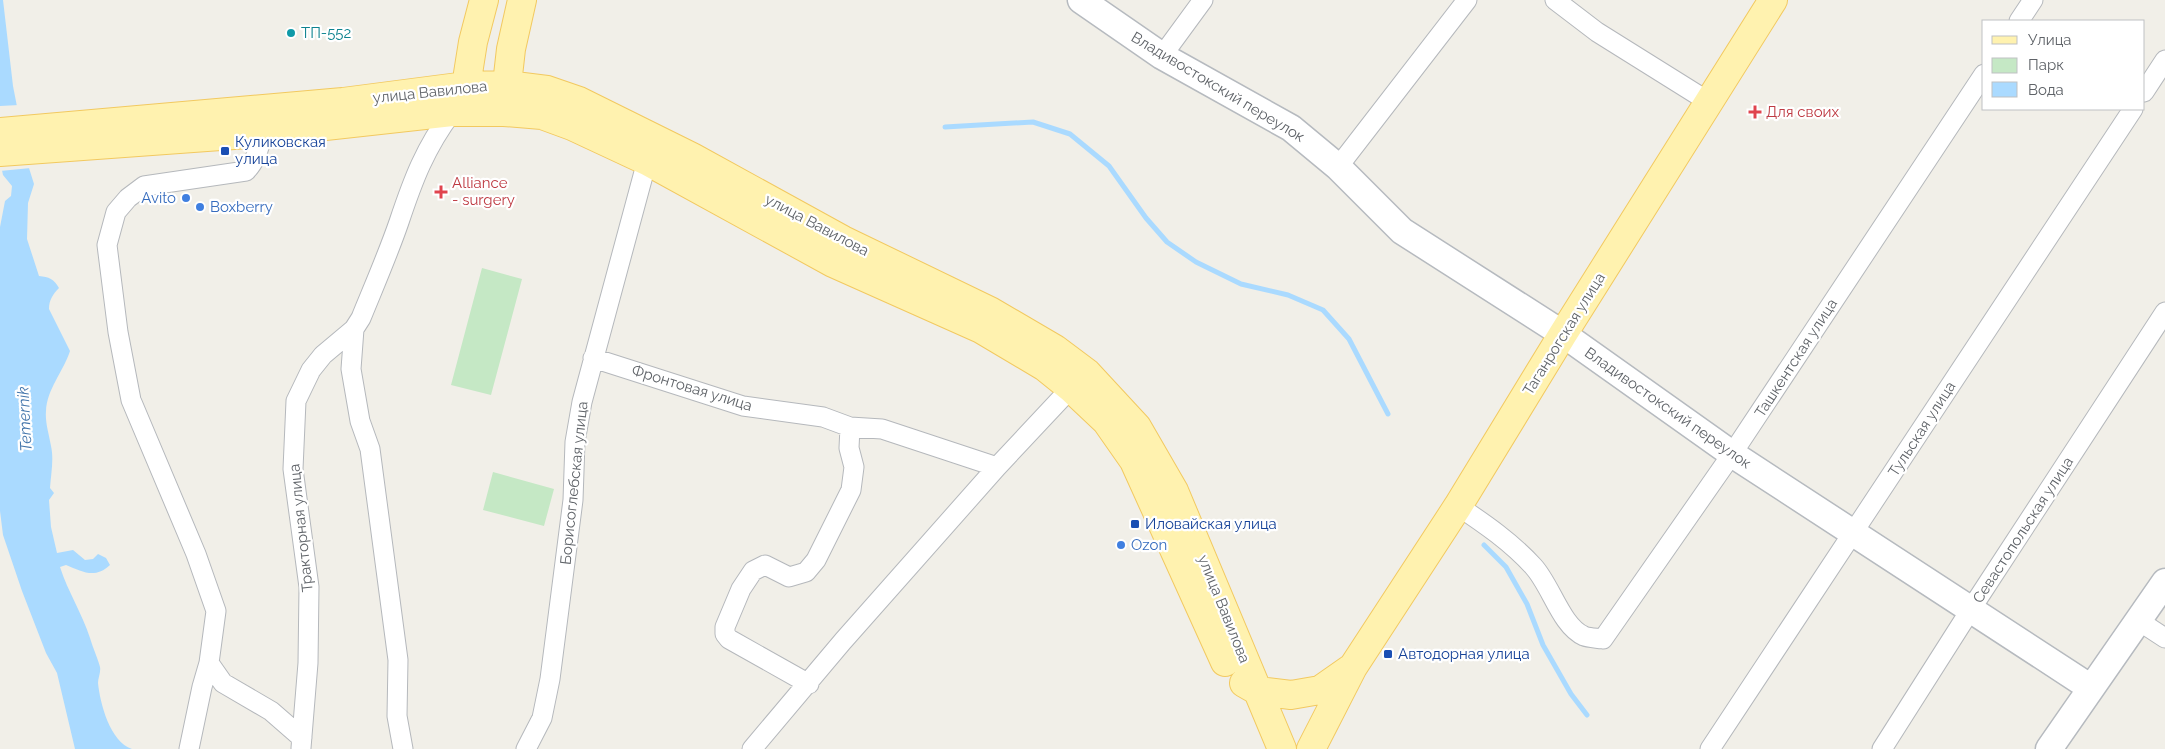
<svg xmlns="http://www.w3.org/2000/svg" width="2165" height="749" font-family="Raleway,sans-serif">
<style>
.green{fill:#c5e8c5}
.water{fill:#aadaff}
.pier{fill:#f1efe8}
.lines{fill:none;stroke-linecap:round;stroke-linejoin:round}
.stream{stroke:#aadaff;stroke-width:5}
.street-casing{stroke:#b5b8bc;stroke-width:21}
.secondary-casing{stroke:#b6babf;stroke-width:29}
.primary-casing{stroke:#f2c960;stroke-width:30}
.street{stroke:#fff;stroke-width:19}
.secondary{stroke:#fff;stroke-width:26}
.primary{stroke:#fff2af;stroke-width:28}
.culture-dot{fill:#0f9aa8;stroke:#fff;stroke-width:2}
.health-dot{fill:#e0444e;stroke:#fff;stroke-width:2}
.transit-dot{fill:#1a4fb4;stroke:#fff;stroke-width:2}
.shop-dot{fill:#3f7fe0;stroke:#fff;stroke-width:2}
.labels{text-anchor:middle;stroke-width:4.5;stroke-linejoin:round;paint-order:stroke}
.culture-label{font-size:15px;fill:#0d838f;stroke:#fff;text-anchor:start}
.street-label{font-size:15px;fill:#5f6368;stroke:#fff}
.health-label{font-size:15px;fill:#be3a42;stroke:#fff;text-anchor:start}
.transit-label{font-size:15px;fill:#164399;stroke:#fff;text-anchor:start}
.shop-label{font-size:15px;fill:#366cbe;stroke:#fff;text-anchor:start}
.water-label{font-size:16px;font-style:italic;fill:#4174aa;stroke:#fff}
</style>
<rect width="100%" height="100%" fill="#f1efe8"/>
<!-- green -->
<path class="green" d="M482 268 522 279 491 395 451 385Z
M493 472 554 489 544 526 483 510Z"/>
<!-- water -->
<path class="water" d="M0 0H3L13 86 29 168 34 184 28 203 27 239 39 276C49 277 54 279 59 288 53 294 49 300 49 309L70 351C63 372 47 389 46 411 45 423 49 434 51 446 54 459 51 474 50 488L54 493 49 500 51 527 57 553 73 550 85 560 93 559 98 554 106 558 110 565C95 579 83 572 66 565L60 567C68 592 82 613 90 638 93 648 98 659 100 667 101 672 98 678 98 683 100 703 110 742 132 749H75L57 673 46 653 22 591 3 535 0 511V227L5 201 11 196 12 186 3 175 0 161Z"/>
<!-- pier -->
<path class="pier" d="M19 105 31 168 0 171V106Z"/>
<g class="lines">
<!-- stream -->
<path class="stream" d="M945 127 1033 122 1070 134 1109 166 1146 218 1167 242 1196 262 1241 284 1288 295 1323 310 1349 339 1388 414
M1484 545 1506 567 1527 604 1543 645 1571 694 1587 715"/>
<defs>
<path id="street" d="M1555 0 1597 32 1709 102
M2019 21 2033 0
M1162 56 1203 0
M2144 92 2165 60
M262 133C260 147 256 161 246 171L144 186 128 198 116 212 107 245 118 332 131 400 196 554 216 611 209 663 223 683 271 711 302 738
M1338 167 1467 0
M354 329 351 369 360 421 370 449 398 660 397 716 403 749
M593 358 743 406 823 417 850 427 882 429 997 467
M1458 506C1485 524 1511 542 1533 566 1551 585 1561 626 1584 636 1589 638 1597 638 1603 639L1732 454 1984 74
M2139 621 2165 638
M809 684 729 639 725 634V627L741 589 753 571 765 565 789 577 806 572 816 560 851 490 854 467 849 448 850 427
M301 748 308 663 309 587 293 469 296 401 311 370 323 355 354 329 361 318C374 286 388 254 399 222 413 180 425 148 452 112
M189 749 202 687 209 663
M526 749 542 718 550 679 573 500 575 442 582 402 647 161
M752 749 843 641 997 467 1071 388
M1710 749 2133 109
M1882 749 1971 609 2165 312"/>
<path id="secondary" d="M1081 0 1162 56 1291 128 1338 167 1402 231 1563 334 1732 454 2091 688
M2049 749 2165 582"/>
<path id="primary" d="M457 102 466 86 473 42 484 0
M505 102 511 49 522 0
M0 132 343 102 466 86 507 85 547 90 579 101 692 157 843 240 990 311 1055 349 1087 373 1137 427 1174 491 1282 749
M0 152 262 133 452 112H504L542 115 572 126 647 161 833 263 981 329 1045 367 1071 388 1106 421 1134 461 1225 662
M1244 683 1258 691 1291 695 1320 690 1350 669
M1311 749 1353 667 1458 506 1563 334 1773 0"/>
</defs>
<!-- street casing -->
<use href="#street" class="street-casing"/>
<!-- secondary casing -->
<use href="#secondary" class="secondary-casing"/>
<!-- primary casing -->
<use href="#primary" class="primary-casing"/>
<!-- street -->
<use href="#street" class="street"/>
<!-- secondary -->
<use href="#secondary" class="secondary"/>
<!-- primary -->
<use href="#primary" class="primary"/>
</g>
<!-- markers -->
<circle class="culture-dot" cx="291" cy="33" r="5"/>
<g class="health-dot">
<path d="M1752.5 104.5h5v5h5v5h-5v5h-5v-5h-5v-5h5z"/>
<path d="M438.5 184.5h5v5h5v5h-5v5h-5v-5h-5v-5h5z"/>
</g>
<g class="transit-dot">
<rect x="220" y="146" width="10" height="10" rx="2.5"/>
<rect x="1130" y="519" width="10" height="10" rx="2.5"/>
<rect x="1383" y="649" width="10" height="10" rx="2.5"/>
</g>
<g class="shop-dot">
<circle cx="186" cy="198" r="5"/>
<circle cx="200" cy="207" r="5"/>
<circle cx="1121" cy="545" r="5"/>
</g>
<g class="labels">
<!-- culture labels -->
<g class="culture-label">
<text x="301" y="38">ТП-552</text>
</g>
<!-- street labels -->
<g class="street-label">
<text transform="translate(1218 87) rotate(31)" y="5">Владивостокский переулок</text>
<text transform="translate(430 92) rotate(-6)" y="5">улица Вавилова</text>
<text transform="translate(817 225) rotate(28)" y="5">улица Вавилова</text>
<text transform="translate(1564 334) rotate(-58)" y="5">Таганрогская улица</text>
<text transform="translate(1796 358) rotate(-57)" y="5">Ташкентская улица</text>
<text transform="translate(692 388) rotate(17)" y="5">Фронтовая улица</text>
<text transform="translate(1668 408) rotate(35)" y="5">Владивостокский переулок</text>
<text transform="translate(1922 429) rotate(-57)" y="5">Тульская улица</text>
<text transform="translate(574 483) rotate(-84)" y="5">Борисоглебская улица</text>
<text transform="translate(301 528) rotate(-96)" y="5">Тракторная улица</text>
<text transform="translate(2023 530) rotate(-57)" y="5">Севастопольская улица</text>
<text transform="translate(1224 609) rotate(68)" y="5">улица Вавилова</text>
</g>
<!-- health labels -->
<g class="health-label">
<text x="1766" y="117">Для своих</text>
<text x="452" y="188">Alliance<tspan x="452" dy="17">- surgery</tspan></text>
</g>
<!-- transit labels -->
<g class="transit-label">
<text x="235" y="147">Куликовская<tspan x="235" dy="17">улица</tspan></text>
<text x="1145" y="529">Иловайская улица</text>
<text x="1398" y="659">Автодорная улица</text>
</g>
<!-- shop labels -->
<g class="shop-label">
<text x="176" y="203" text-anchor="end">Avito</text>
<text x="210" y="212">Boxberry</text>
<text x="1131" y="550">Ozon</text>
</g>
<!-- water labels -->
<g class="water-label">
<text transform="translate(24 419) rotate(-93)" y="6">Temernik</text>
</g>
</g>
<!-- legend -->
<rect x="1982" y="20" width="162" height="90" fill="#ffffff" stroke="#bfc1c3"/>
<rect x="1992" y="36" width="25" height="8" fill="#fff2af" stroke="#bfc1c3"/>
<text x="2028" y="45" font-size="15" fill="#5f6368">Улица</text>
<rect x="1992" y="58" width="25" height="15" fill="#c5e8c5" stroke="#bfc1c3"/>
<text x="2028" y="70" font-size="15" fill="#5f6368">Парк</text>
<rect x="1992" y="82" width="25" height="15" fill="#aadaff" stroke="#bfc1c3"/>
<text x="2028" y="95" font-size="15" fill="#5f6368">Вода</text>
</svg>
